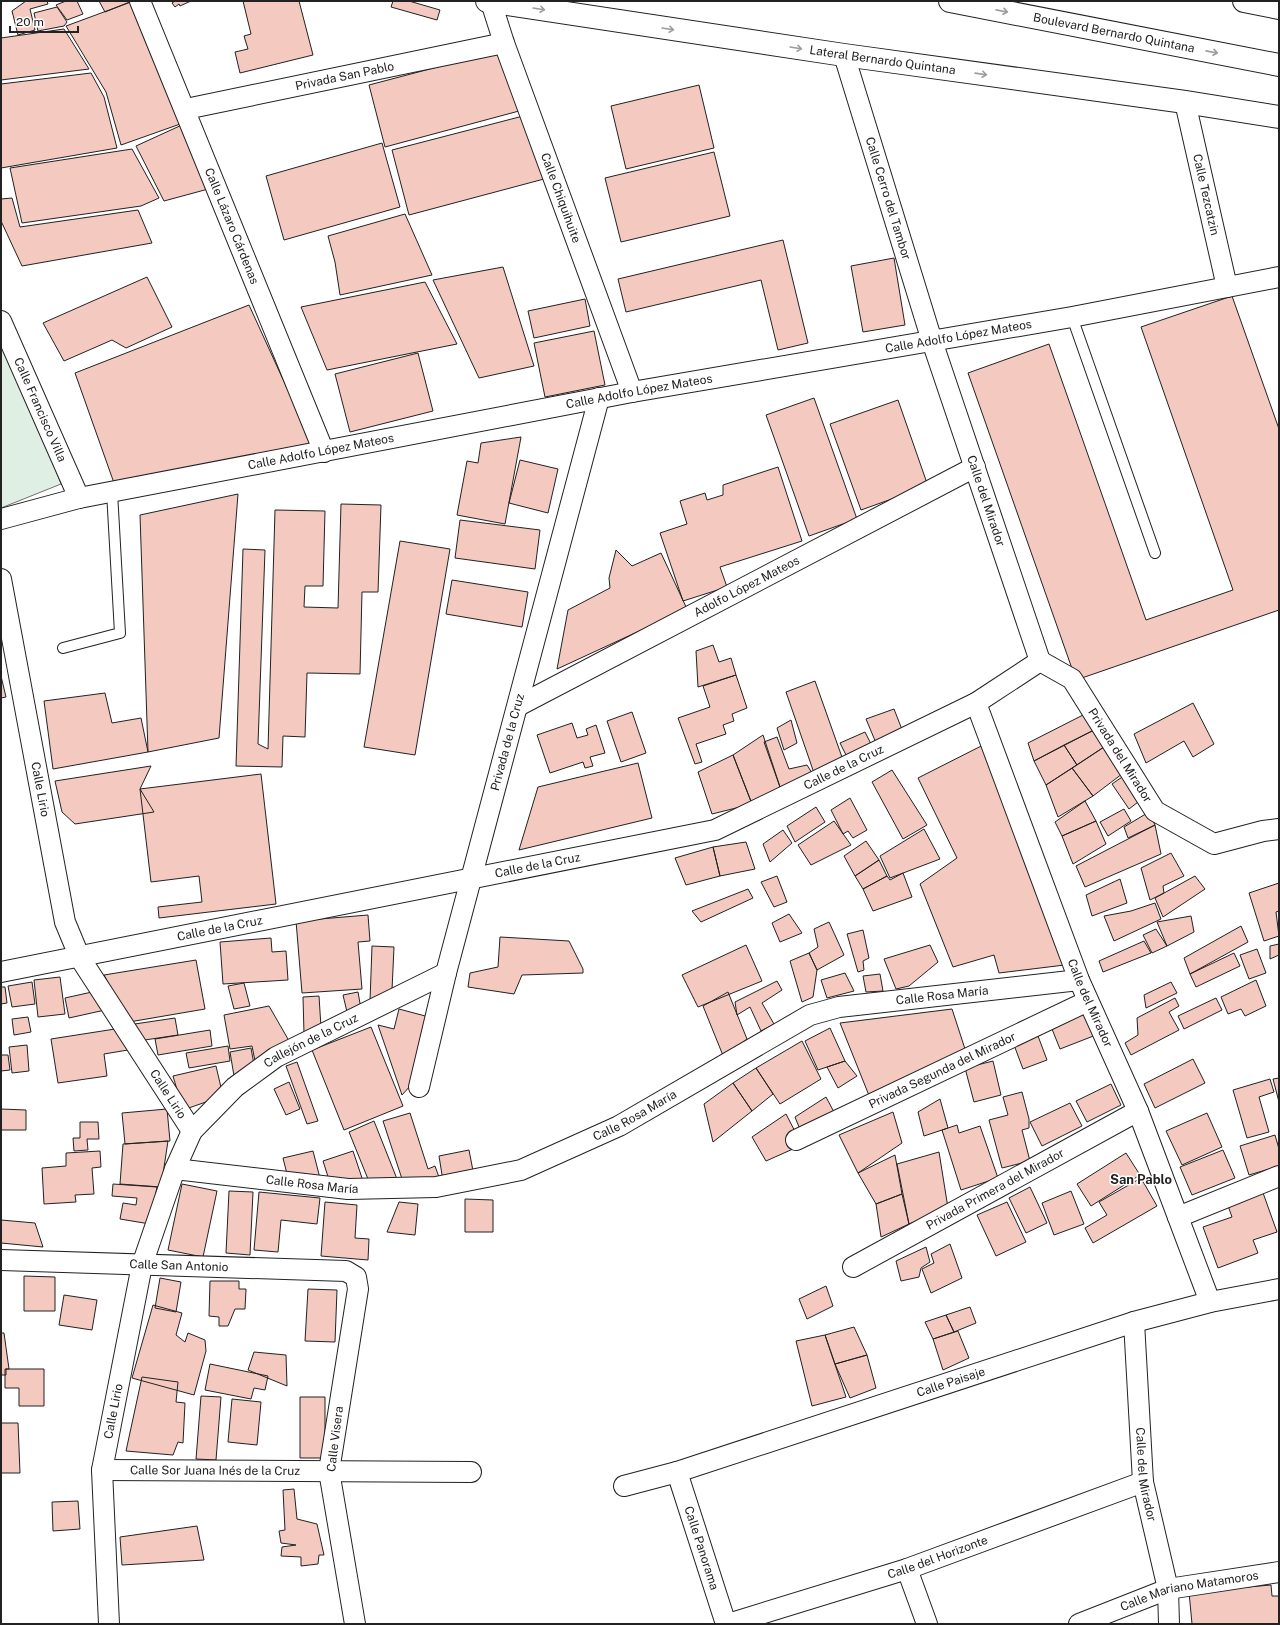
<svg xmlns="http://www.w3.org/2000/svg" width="1280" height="1625" font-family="'Public Sans',sans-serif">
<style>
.green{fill:#e0efe3;stroke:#6f6f6f}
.building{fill:#f3c9c0;stroke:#222}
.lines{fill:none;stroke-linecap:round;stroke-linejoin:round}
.service-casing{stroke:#222;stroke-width:12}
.minor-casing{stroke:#222;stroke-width:22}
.tertiary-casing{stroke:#222;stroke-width:24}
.primary-casing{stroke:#222;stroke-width:24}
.service{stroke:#fff;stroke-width:10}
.minor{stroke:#fff;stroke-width:20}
.tertiary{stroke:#fff;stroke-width:22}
.primary{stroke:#fff;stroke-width:22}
.oneway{stroke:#9c9c9c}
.labels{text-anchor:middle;stroke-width:3;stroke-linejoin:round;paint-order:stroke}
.street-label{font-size:12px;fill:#222;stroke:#fff}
.neighbourhood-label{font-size:13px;font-weight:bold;fill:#222;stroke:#fff}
</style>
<rect width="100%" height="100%" fill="#fff"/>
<!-- green -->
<path class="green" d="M1 322 61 484 1 508Z"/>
<!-- building -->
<path class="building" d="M26 1H47L48 4 30 9 35 30 18 35 12 11Z
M66 1H77L83 14 67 20 56 5Z
M99 1H132L105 12Z
M175 1H191L180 6 179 4 175 7 172 3Z
M243 1H299L313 55 240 73 235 52 248 49 244 36 251 34Z
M393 1H409L440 10 437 20 391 7Z
M131 2 183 123 121 145 106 92 66 26Z
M57 7 67 22 64 26 38 31 34 13Z
M64 29 89 69 1 80V38Z
M502 50 519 111 385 147 369 85Z
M91 73 104 97 117 148 1 168V84Z
M699 85 714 148 626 169 611 106Z
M527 115 544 179 409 215 392 150Z
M184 124 212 188 164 201 136 146Z
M382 143 400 207 284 240 266 176Z
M132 149 159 198 141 206 22 223 10 168Z
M714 152 730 216 621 242 605 178Z
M12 198 20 227 138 210 152 243 22 266 1 221V199Z
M405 214 432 275 340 295 335 262 328 236Z
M783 240 808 343 778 350 761 280 626 312 618 279Z
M894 258 905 325 863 332 851 266Z
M503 267 534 366 479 378 433 280Z
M147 277 172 327 126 348 112 340 64 361 43 323Z
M425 282 457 344 327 370 301 307Z
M1232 296 1279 429V610L1076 680 968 373 1049 344 1146 620 1233 590 1141 327Z
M585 299 590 326 534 338 528 311Z
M249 305 312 443 114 483 75 373Z
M594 331 605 385 545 397 534 343Z
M418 353 433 411 350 432 335 374Z
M814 398 857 519 809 536 766 415Z
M898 400 928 486 861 510 830 424Z
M521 437 505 524 457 515 467 461 478 463 481 443Z
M520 460 558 469 548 513 509 503Z
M778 467 802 541 720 567 727 587 683 601 660 533 687 524 680 501 705 493 707 500 723 495V485Z
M238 494 219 738 148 752 140 515Z
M341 504 381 505 378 592H362L360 674 307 673 305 737 283 736 282 767 236 766 243 549 265 550 258 744 268 749 275 510 325 511 323 586H305L304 607 338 608Z
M460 520 540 530 535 569 455 558Z
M400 541 450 549 415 755 364 747Z
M616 550 632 566 661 553 687 609 557 669 568 610 610 588 609 578Z
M452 580 528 592 522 627 446 614Z
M713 645 719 662 731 658 736 675 698 687 696 651Z
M736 675 747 708 732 714 734 721 723 725 726 734 696 744 702 762 695 764 678 718 710 707 703 686Z
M1 676 6 697 1 698Z
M815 681 843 760 814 773 786 692Z
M105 693 112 723 141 718 148 752 53 769 44 701Z
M1193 703 1214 744 1193 757 1184 741 1146 763 1134 734Z
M894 709 903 732 876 743 866 719Z
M632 712 646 753 621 762 607 721Z
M1083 715 1094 730 1034 761 1028 743Z
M791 720 797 743 784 750 777 728Z
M572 723 577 738 588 735 586 729 596 725 605 753 590 757 593 766 585 768 583 762 550 773 537 735Z
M1094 730 1104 747 1077 765 1064 745Z
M865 732 871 744 848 759 840 743Z
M763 735 780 787 752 804 733 755Z
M777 737 789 769 807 765 812 773 780 787 764 742Z
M995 739 1073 964 999 973 994 955 953 967 920 884 957 858 918 778Z
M1064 745 1077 765 1046 785 1034 761Z
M1104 747 1122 774 1093 796 1072 768Z
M733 755 752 804 712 814 698 772Z
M638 763 652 818 519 850 538 787Z
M151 766 140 789 154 812 75 824 62 812 55 781Z
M1072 768 1093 796 1058 817 1046 785Z
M892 770 927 825 903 839 872 782Z
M1128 773 1142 799 1129 809 1112 784Z
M261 774 276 904 159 918 158 907 202 902 199 876 151 882 140 789Z
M850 798 867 830 853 838 848 831 843 834 831 810Z
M1085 801 1096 821 1062 836 1055 822Z
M816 807 825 822 795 842 787 826Z
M1124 809 1131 821 1108 836 1100 822Z
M1149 812 1155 825 1128 838 1124 827Z
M834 821 851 845 811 865 798 845Z
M1096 821 1106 844 1073 864 1062 836Z
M1155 825 1161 854 1085 887 1076 866Z
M924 829 940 859 890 878 880 856Z
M783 830 792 843 770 862 763 844Z
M866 841 879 860 855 876 844 856Z
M746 842 755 869 720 876 713 847Z
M713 847 720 876 686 885 675 858Z
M1171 853 1184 876 1163 886 1164 893 1150 900 1141 868Z
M879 860 887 876 863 889 855 876Z
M903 873 912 897 873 911 863 889 887 876 890 880Z
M777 876 787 902 774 907 761 882Z
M1195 876 1205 889 1163 917 1155 898Z
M1120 879 1127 903 1092 916 1086 895Z
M1279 883V911L1276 912 1279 936 1264 941 1249 893Z
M748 889 753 898 701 922 692 911Z
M1155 903 1161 919 1114 941 1104 916 1131 911Z
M789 914 802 933 780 942 772 923Z
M368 915 370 941 358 942 362 989 302 993 296 921Z
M1191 916 1194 932 1167 946 1157 922Z
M829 922 844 955 817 970 809 953 818 947 814 929Z
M1241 926 1248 942 1190 974 1184 958Z
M1156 929 1167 946 1152 953 1143 935Z
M863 930 869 958 863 961 864 970 858 972 847 934Z
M500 937 569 941 583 969V973L522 975 514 994 468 987 470 973 498 967Z
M271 938 272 952 286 951 288 980 223 984 220 942Z
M1144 941 1151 953 1103 972 1099 961Z
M1279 944V955L1270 959V946Z
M746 945 762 981 698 1007 682 975Z
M930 945 938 962 909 986 896 989 884 959Z
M372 946 394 947 392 990 370 1001Z
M1257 949 1266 973 1249 979 1240 955Z
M809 953 817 970 813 997 802 1002 790 961Z
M1234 953 1240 966 1196 987 1190 974Z
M196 960 205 1009 129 1022 104 975Z
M845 973 854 991 827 998 821 980Z
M880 974 883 991 866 992 863 976Z
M60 977 65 1014 38 1017 34 980Z
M1256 980 1266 1006 1245 1016 1241 1009 1228 1014 1221 997Z
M777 981 782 990 762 1003 774 1024 761 1031 750 1007 737 1015 735 1002Z
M32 982 35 1004 12 1007 8 986Z
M1171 982 1177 993 1146 1008 1144 995Z
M244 983 250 1006 234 1009 228 986Z
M1 987H5L7 1003 1 1004Z
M92 992 105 1010 69 1018 65 998Z
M358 992 361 1009 347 1012 343 995Z
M728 992 747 1039 724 1058 703 1006Z
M319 996 321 1027 304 1034 303 997Z
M1175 998 1179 1006 1169 1012 1179 1030 1131 1055 1125 1043 1138 1035 1137 1018Z
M1216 998 1222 1010 1184 1029 1178 1016Z
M269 1006 292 1046 256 1066 252 1046 230 1049 224 1015Z
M399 1009 429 1017 411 1085 402 1095 378 1025 394 1029Z
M952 1009 966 1052 870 1098 840 1023Z
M1086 1011 1096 1035 1060 1049 1050 1024Z
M28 1017 31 1032 14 1035 12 1019Z
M175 1018 178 1035 138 1041 128 1025Z
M371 1027 403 1106 344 1130 312 1050Z
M830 1028 845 1061 818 1070 805 1041Z
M115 1029 128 1050 104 1054 107 1076 58 1083 51 1039Z
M210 1030 212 1046 158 1055 155 1039Z
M1038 1036 1047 1060 1023 1069 1014 1045Z
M802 1041 821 1079 780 1104 756 1068Z
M27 1045 29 1071 12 1073 9 1047Z
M228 1046 230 1061 189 1068 186 1053Z
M251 1048 255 1070 235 1082 230 1052Z
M1 1055H8L10 1070 1 1071Z
M1193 1059 1205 1083 1155 1108 1144 1084Z
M845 1061 857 1076 838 1088 827 1067Z
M993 1061 1001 1095 974 1102 965 1068Z
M297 1062 318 1121 307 1124 286 1066Z
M216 1066 223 1096 183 1110 173 1076Z
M756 1068 773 1094 752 1111 733 1083Z
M1279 1078V1102L1273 1079Z
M1270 1079 1274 1092 1259 1097 1269 1132 1247 1138 1233 1090Z
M289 1082 300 1109 286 1115 274 1089Z
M733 1083 752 1111 713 1142 704 1104Z
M1111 1084 1121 1105 1087 1122 1076 1101Z
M1022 1092 1029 1119V1128L1022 1130 1030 1161 1002 1168 989 1120 1008 1115 1003 1097Z
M826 1097 842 1127 805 1142 795 1117Z
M940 1099 948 1128 924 1136 918 1112Z
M1070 1103 1082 1126 1042 1146 1030 1122Z
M1 1109 26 1110V1130H1Z
M167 1109 170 1141 125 1144 122 1113Z
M893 1112 902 1143 858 1173 839 1135Z
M410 1113 428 1169 435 1166 440 1180 403 1182 383 1121Z
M1207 1113 1222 1147 1182 1165 1166 1131Z
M786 1114 802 1145 766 1161 752 1137Z
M374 1121 399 1184H370L349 1132Z
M80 1122H98L99 1139H87L88 1150 74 1151 73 1138H80Z
M957 1125 959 1133 980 1126 998 1178 961 1190 942 1130Z
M1275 1135 1279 1149V1166L1249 1175 1240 1146Z
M168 1141 161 1187 120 1184 123 1144Z
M469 1150 474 1176 443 1181 439 1156Z
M1223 1150 1235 1178 1192 1195 1180 1167Z
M100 1151 101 1167 92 1168 94 1194 75 1195 76 1202 44 1204 42 1168 66 1166V1153Z
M313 1151 321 1182 288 1178 283 1158Z
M353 1151 364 1184 330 1183 323 1161Z
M939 1152 948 1208 909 1224 897 1164Z
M1126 1153 1140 1175 1091 1206 1077 1184Z
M895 1155 902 1194 876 1204 858 1173Z
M1141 1178 1157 1206 1093 1243 1085 1228 1107 1215 1099 1202Z
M113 1184 157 1187 150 1224 120 1219 123 1203 136 1205 137 1198 112 1196Z
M182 1184 217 1191 203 1257 168 1250Z
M1030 1187 1047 1223 1026 1233 1009 1198Z
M1262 1190 1277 1232 1253 1240 1258 1253 1218 1268 1203 1227 1232 1217 1227 1203Z
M229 1191 253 1192 250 1255 226 1253Z
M1071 1191 1084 1224 1054 1235 1042 1203Z
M259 1192 320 1198 317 1224 281 1220 278 1252 254 1250Z
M902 1194 909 1224 881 1237 876 1204Z
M465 1199 493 1200V1232H465Z
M325 1202 357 1205 355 1238 369 1239 368 1260 321 1256Z
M399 1202 418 1204 415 1235 387 1232Z
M1007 1202 1026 1242 996 1256 977 1215Z
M1 1220 35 1223 43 1247 1 1243Z
M950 1244 962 1278 931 1293 922 1269 934 1263 931 1254Z
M926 1247 930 1262 921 1268 919 1277 901 1281 896 1261Z
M24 1276 55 1277V1311H24Z
M160 1278 181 1282 176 1312 155 1308Z
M210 1281H239V1289H246L245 1309H235L228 1326H219V1317L209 1316Z
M826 1286 833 1306 807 1319 799 1299Z
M308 1289 337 1290 335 1342 305 1341Z
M64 1295 97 1300 92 1330 59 1325Z
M153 1305 182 1313 176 1335 185 1342 188 1333 205 1340 206 1351 194 1395 132 1378Z
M970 1307 976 1323 954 1332 946 1315Z
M946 1315 954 1332 933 1339 925 1322Z
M854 1327 867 1355 835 1364 825 1335Z
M958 1331 969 1358 943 1370 933 1339Z
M1 1333H4L9 1369H6V1375H1Z
M825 1335 846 1397 812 1406 796 1341Z
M254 1352 286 1355 287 1386 248 1370Z
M867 1355 876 1388 850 1398 835 1364Z
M210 1364 268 1376 265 1390 254 1388 251 1399 205 1390Z
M5 1369H44V1406H19V1388H5Z
M142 1377 178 1382 176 1402 185 1403 183 1443 178 1442 173 1455 126 1451Z
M201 1396 221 1397 216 1460 196 1459Z
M300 1397H325V1458H300Z
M232 1399 261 1402 257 1445 228 1442Z
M1 1423H18L20 1473H1Z
M294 1489 297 1519 317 1524 324 1555H319L318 1564 301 1566V1557L281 1556 282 1547 296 1545 281 1543 279 1531 285 1530 283 1490Z
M78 1501 80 1529 53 1531 52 1502Z
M197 1526 204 1560 122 1565 120 1537Z
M1271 1585 1272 1596H1279V1624H1192L1189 1592Z"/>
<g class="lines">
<defs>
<path id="service" d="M1072 317 1155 553
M63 648 120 633 112 492"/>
<g id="minor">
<path id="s1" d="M140 1 324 452"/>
<path id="s2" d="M491 2 504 43 632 392"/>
<path id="s3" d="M844 55 932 341 1040 661"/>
<path id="s4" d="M1185 102 1227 287"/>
<path id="s5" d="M186 109 504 43"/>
<path id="s6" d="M1 321 79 498"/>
<path id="s7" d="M1 519 79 498 632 392 1072 317 1279 277"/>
<path id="s8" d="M1 579 65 922 80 958 192 1131"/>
<path id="s9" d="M1040 661 1072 679 1155 811 1214 844 1263 831 1279 829"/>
<path id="s10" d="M976 703 1079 980 1138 1111 1210 1302"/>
<path id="s11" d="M518 706 975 467"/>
<path id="s12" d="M1 972 715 830 976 703 1040 661"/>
<path id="s13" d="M419 1087 446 973 599 398"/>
<path id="s14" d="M796 1140 1088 1001"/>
<path id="s15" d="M175 1169 348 1189 436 1187 521 1170 619 1126 810 1015 839 1007 1079 980"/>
<path d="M1178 1217 1279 1176"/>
<path id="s16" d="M1 1260 346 1271 356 1277 358 1289 329 1471 355 1624"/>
<path id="s17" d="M853 1267 1138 1111"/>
<path id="s18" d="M1134 1322 1143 1482 1168 1589 1169 1624"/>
<path id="s19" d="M102 1470 471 1472"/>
<path id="s20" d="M677 1472 726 1624"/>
<path id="s21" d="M624 1486 677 1472 1134 1322 1210 1302 1279 1289"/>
<path d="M907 1569 927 1624"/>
<path id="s22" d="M109 1624 102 1470 142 1265 175 1169 192 1131 235 1087 276 1057 446 973"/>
<path id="s23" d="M728 1624 907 1569 1143 1482"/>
<path id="s24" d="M1079 1624 1168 1589 1279 1572"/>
</g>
<g id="tertiary">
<path id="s25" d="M487 1 844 55 1185 102 1279 117"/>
</g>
<g id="primary">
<path id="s26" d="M950 1 1279 65"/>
<path d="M1244 1 1279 8"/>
</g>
</defs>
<!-- service casing -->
<use href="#service" class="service-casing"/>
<!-- minor casing -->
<use href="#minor" class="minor-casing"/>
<!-- tertiary casing -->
<use href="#tertiary" class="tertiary-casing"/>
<!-- primary casing -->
<use href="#primary" class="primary-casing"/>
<!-- service -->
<use href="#service" class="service"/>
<!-- minor -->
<use href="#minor" class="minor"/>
<!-- tertiary -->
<use href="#tertiary" class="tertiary"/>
<!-- primary -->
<use href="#primary" class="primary"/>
</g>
<!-- one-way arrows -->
<defs><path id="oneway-shaft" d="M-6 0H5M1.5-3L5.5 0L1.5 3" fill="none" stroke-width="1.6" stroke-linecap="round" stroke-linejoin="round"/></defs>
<g class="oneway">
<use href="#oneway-shaft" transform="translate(539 9) rotate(9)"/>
<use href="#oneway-shaft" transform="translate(1002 11) rotate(11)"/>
<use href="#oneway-shaft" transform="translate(668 29) rotate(9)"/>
<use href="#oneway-shaft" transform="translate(796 48) rotate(9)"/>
<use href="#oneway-shaft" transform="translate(1212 52) rotate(11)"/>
<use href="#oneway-shaft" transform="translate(981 74) rotate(8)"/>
</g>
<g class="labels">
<!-- street labels -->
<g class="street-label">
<text dy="4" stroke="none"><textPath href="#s26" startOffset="167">Boulevard Bernardo Quintana</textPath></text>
<text dy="4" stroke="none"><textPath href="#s25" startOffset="400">Lateral Bernardo Quintana</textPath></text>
<text dy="4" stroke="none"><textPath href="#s5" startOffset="162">Privada San Pablo</textPath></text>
<text dy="4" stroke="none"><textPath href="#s4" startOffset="95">Calle Tezcatzin</textPath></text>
<text dy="4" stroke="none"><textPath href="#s2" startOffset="208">Calle Chiquihuite</textPath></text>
<text dy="4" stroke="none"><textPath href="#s3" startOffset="150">Calle Cerro del Tambor</textPath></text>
<text dy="4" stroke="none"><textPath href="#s1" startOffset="243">Calle Lázaro Cárdenas</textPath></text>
<text dy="4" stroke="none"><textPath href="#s7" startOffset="975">Calle Adolfo López Mateos</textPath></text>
<text dy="4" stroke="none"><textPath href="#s7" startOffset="651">Calle Adolfo López Mateos</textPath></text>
<text dy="4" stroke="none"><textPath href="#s6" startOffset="97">Calle Francisco Villa</textPath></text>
<text dy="4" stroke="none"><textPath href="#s7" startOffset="327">Calle Adolfo López Mateos</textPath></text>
<text dy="4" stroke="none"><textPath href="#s3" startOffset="468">Calle del Mirador</textPath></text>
<text dy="4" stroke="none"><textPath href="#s11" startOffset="258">Adolfo López Mateos</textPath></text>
<text dy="4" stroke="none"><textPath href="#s13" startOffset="356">Privada de la Cruz</textPath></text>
<text dy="4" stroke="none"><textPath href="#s9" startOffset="127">Privada del Mirador</textPath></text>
<text dy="4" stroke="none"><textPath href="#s12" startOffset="871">Calle de la Cruz</textPath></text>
<text dy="4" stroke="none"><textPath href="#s8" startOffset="214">Calle Lirio</textPath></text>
<text dy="4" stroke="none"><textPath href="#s12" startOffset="547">Calle de la Cruz</textPath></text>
<text dy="4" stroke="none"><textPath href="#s12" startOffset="223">Calle de la Cruz</textPath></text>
<text dy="4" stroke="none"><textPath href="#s15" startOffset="811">Calle Rosa María</textPath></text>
<text dy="4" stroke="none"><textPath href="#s10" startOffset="321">Calle del Mirador</textPath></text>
<text dy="4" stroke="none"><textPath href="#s22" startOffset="657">Callejón de la Cruz</textPath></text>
<text dy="4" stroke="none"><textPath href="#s14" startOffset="162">Privada Segunda del Mirador</textPath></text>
<text dy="4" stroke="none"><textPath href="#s8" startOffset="550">Calle Lirio</textPath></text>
<text dy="4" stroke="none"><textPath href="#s15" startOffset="475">Calle Rosa María</textPath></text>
<text dy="4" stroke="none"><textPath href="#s15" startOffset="138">Calle Rosa María</textPath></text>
<text dy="4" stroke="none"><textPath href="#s17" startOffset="162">Privada Primera del Mirador</textPath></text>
<text dy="4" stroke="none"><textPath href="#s16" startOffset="178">Calle San Antonio</textPath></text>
<text dy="4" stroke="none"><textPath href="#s21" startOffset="343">Calle Paisaje</textPath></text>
<text dy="4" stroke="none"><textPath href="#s22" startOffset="214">Calle Lirio</textPath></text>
<text transform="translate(335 1439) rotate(-83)" y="4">Calle Visera</text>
<text dy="4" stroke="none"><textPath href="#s19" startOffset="113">Calle Sor Juana Inés de la Cruz</textPath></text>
<text dy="4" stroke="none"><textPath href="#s18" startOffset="153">Calle del Mirador</textPath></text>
<text dy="4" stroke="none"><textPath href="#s20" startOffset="80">Calle Panorama</textPath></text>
<text dy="4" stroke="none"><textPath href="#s23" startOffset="220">Calle del Horizonte</textPath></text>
<text dy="4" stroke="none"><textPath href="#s24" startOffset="116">Calle Mariano Matamoros</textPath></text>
</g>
<!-- neighbourhood labels -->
<g class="neighbourhood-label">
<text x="1141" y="1184">San Pablo</text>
</g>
</g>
<!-- border -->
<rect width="1280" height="1625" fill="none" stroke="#222222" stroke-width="4"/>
<!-- scale -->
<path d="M10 26v6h68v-6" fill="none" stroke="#222222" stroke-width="2"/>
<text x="16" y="26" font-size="12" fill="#222222" stroke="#ffffff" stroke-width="3" paint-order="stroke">20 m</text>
</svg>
